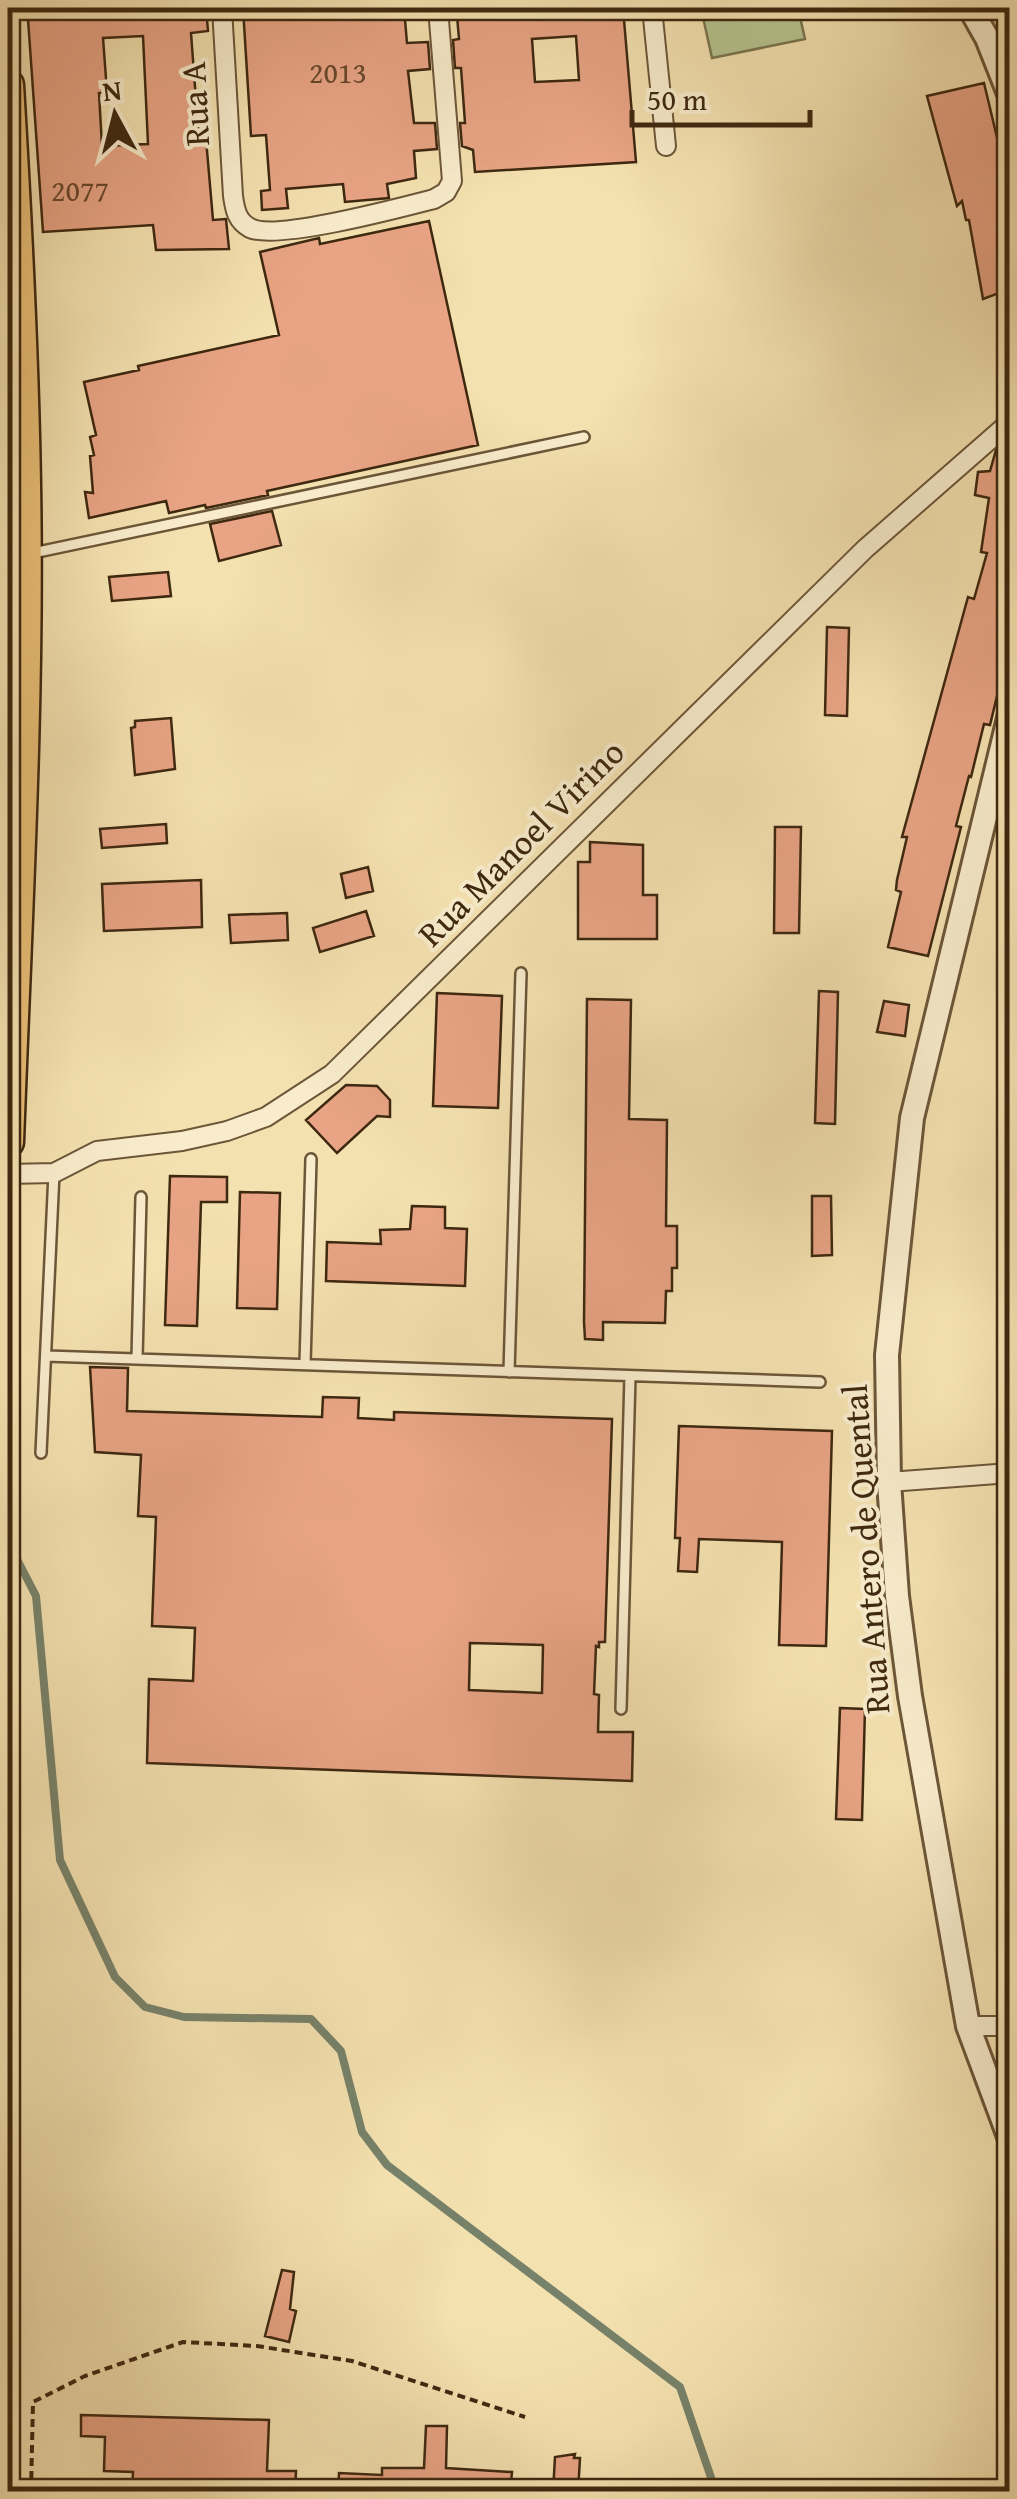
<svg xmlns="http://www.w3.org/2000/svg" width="1017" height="2499" font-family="'Gentium Book Plus',serif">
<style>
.green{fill:#b6c48f;stroke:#7a7650;stroke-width:2.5}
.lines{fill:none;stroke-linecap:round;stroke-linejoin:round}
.stream{stroke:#77826a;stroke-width:8}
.building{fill:#e8a485;stroke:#3e2810;stroke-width:2.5;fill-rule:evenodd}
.service-casing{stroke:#6c5638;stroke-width:14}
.minor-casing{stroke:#6c5638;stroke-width:22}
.tertiary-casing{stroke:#6c5638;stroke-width:28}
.primary-casing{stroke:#3e2810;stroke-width:35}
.path{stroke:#3e2810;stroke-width:4;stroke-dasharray:8 5;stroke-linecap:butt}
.service{stroke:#f8eccc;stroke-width:9}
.minor{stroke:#f8eccc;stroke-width:18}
.tertiary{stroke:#f8eccc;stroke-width:22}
.primary{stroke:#eac078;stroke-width:30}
.labels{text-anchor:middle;stroke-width:8;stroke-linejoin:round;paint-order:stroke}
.number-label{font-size:30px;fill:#68472d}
.street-label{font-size:35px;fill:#3e2810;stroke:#f8eccc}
</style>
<rect width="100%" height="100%" fill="#f4e1b0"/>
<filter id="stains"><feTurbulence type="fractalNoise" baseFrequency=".002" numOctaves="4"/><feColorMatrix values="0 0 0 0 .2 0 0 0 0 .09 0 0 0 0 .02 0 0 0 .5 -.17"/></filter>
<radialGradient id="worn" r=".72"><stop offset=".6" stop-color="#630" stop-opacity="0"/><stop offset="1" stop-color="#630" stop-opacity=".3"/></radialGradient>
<!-- green -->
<path class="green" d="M701 8H798L805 39 712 58Z"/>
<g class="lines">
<!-- stream -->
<path class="stream" d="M8 1542 36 1596 60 1860 115 1977 145 2007 184 2017 311 2019 341 2051 362 2132 387 2165 680 2387 716 2492"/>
</g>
<!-- building -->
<path class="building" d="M41 8H206L208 31 191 33 199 140 206 139 213 220 226 219 229 249 156 250 153 225 43 232 28 19 41 18ZM143 36 148 144 102 146 99 93 107 92 103 38Z
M243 8H404L407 43 428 42 430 69 408 71 414 123H435L437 149 414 151 416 178 387 184 389 198 345 202 343 184 286 189 288 208 262 210 261 191 270 190 266 135 251 136Z
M474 8 532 11 623 8 636 162 475 172 473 150 462 146 460 123H465L461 68H455L453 40 459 39 457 16 475 15ZM576 36 579 80 535 82 532 39Z
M984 83 1010 192V289L983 299 969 220H966L962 201 957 206 927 96Z
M429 221 478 445 267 491 268 495 206 508 205 505 169 513 166 501 89 518 85 492 93 493 90 456 94 455 90 437 96 435 84 382 139 370 138 366 279 335 260 252 319 238 320 244Z
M1010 439V622L1000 658 1006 659 990 725 984 724 971 777 969 776 956 826 961 827 928 956 888 947 901 892 896 890 897 880 907 837H902L968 597 974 599 987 553 981 552 989 498 975 495 978 472 990 471 996 450Z
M272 511 281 545 219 561 210 524Z
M168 572 171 596 112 601 109 577Z
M827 627 849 628 847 716 825 715Z
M171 718 175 769 135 775 131 728 135 727V721Z
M166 824 167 843 102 848 100 829Z
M775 827H801L799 933H774Z
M590 842 643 845V895H657V939H578V862H590Z
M368 867 373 891 346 898 341 874Z
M201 880 202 927 104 931 102 884Z
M366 911 374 936 320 952 313 928Z
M287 913 288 940 231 943 229 915Z
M819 991 838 992 835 1124 815 1123Z
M437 993 502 996 498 1108 433 1106Z
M587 999 631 1000 629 1119 667 1120 666 1226H677V1268H672V1291H666L665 1323 603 1322V1340L585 1339 584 1322Z
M884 1001 909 1005 905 1036 877 1032Z
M346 1085 377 1086 390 1100V1117L377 1116 337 1153 306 1120Z
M170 1176 227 1177V1202H201L197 1326 165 1325Z
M240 1192 280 1193 277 1309 237 1308Z
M812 1196H831L832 1255 812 1256Z
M412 1206 445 1207V1228L467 1229 465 1286 326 1281 327 1242 381 1244 380 1230 410 1229Z
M90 1367 128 1368 127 1411 322 1417 323 1397 359 1398 358 1418 394 1420V1412L612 1419 605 1642H599V1647L596 1646 594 1694 599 1695 598 1732H633L632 1781 147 1763 149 1679 193 1681 195 1628 152 1626 156 1517 138 1516 141 1455 95 1452ZM470 1643 543 1645 542 1693 469 1690Z
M679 1426 832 1431 826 1646 779 1645 782 1542 699 1539 697 1572 678 1571 680 1538H675Z
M840 1708 865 1709 862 1820 836 1819Z
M282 2270 294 2272 290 2309 296 2311 289 2342 265 2336Z
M81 2415 269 2420 267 2471H296L295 2492H132L133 2472 104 2471 105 2437 81 2436Z
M426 2426H447L446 2468 512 2472 510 2492H338L339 2473 382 2475V2468H424Z
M575 2454 574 2458H580L578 2492H553L555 2457Z"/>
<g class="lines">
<defs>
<path id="service" d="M33 553 584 437
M46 1356 820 1382
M137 1359 141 1197
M305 1364 311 1159
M509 1372 521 973
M41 1453 54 1173
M621 1709 630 1376"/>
<path id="minor" d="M222 8 233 196C235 210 237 221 250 228 275 241 403 207 434 199L446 192 452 181 438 8
M652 8 666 146
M8 1174 54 1173 97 1151 182 1141 227 1131 266 1117 332 1074 865 549 1010 422
M889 1482 1010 1473
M968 2026H1010"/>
<path id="tertiary" d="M970 8 987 38 1010 96
M1010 714 912 1118 887 1355 889 1482 897 1596 910 1696 968 2026 1010 2139"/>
<path id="primary" d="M8 85C16 218 23 351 25 485 29 704 16 923 8 1142"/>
</defs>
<!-- service casing -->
<use href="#service" class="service-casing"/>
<!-- minor casing -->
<use href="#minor" class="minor-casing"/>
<!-- tertiary casing -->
<use href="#tertiary" class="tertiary-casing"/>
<!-- primary casing -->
<use href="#primary" class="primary-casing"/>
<!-- path -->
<path class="path" d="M31 2492 33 2402 85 2376 183 2342 257 2346 352 2361 525 2417"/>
<!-- service -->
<use href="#service" class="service"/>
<!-- minor -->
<use href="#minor" class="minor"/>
<!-- tertiary -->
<use href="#tertiary" class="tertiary"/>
<!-- primary -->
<use href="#primary" class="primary"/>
</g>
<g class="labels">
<!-- number labels -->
<g class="number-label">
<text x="338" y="83">2013</text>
<text x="80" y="201">2077</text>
</g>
<!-- street labels -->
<g class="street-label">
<text transform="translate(195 104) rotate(-93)" y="12">Rua A</text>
<text transform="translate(521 843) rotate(-45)" y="12">Rua Manoel Virino</text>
<text transform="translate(866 1549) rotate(-94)" y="12">Rua Antero de Quental</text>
</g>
</g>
<!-- margin -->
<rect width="1017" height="2499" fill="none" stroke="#f4e1b0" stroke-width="40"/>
<rect x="10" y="10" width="997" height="2479" fill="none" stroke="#3e2810" stroke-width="5"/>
<rect x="20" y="20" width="977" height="2459" fill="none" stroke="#3e2810" stroke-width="2.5"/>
<!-- north arrow -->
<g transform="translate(115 115) rotate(353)" stroke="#f8eccc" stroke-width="8" paint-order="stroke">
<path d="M0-8L18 38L0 25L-18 38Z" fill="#3e2810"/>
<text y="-15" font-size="28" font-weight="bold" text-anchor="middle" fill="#3e2810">N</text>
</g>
<!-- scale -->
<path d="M632 110v15h178v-15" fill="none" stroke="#3e2810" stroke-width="5"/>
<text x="647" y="110" font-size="30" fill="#3e2810" stroke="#f8eccc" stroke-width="8" paint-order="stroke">50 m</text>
<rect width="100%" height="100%" filter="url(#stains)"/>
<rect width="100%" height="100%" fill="url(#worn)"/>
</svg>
